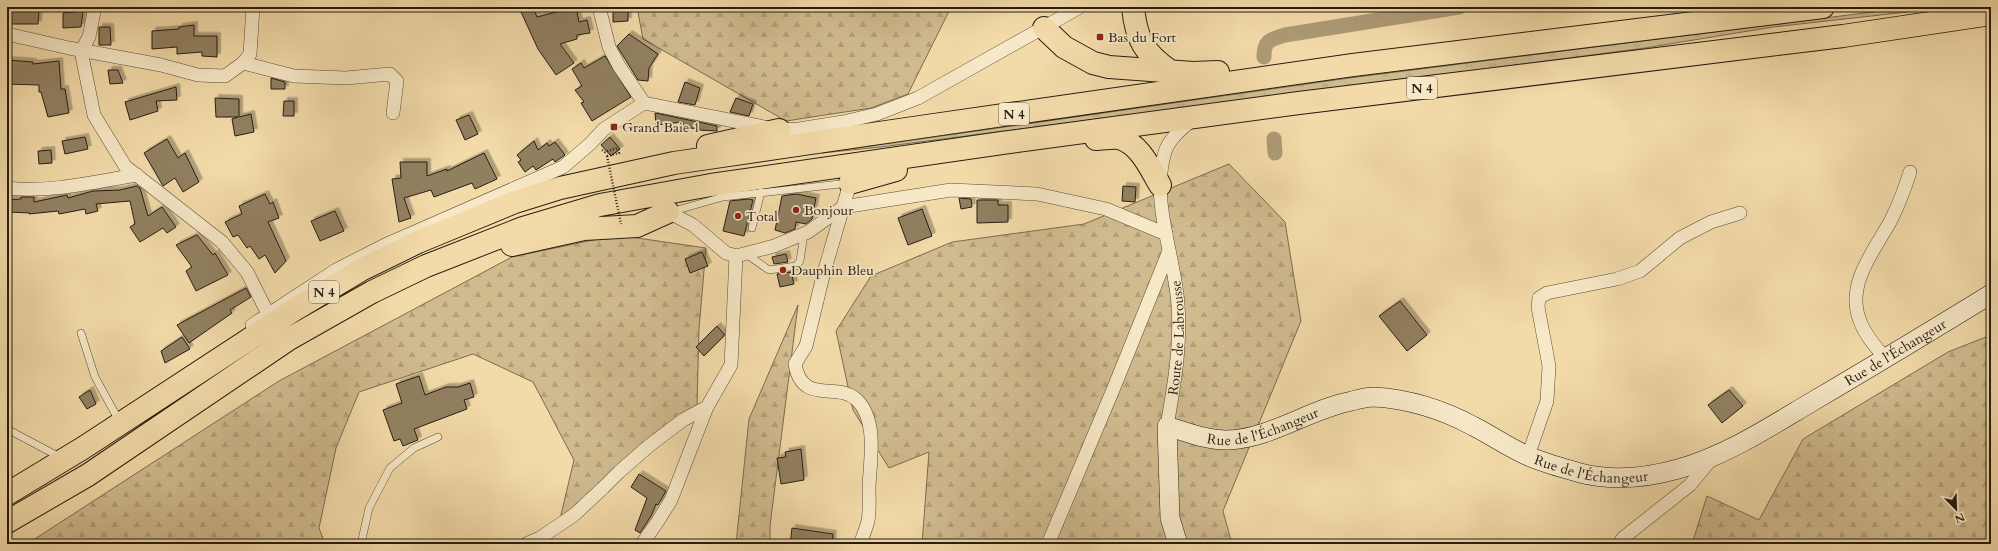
<svg xmlns="http://www.w3.org/2000/svg" width="1998" height="551" font-family="Cardo,serif">
<style>
.grass{fill:url(#grass-tufts);stroke:#7b6c50}
.forest{fill:url(#forest-firs);stroke:#7b6c50}
.lines{fill:none;stroke-linecap:round;stroke-linejoin:round}
.canal{stroke:#ad9a76;stroke-width:15}
.building{fill:#918061;stroke:#261d12;filter:url(#shadow)}
.lane-casing{stroke:#594c38;stroke-width:8}
.street-casing{stroke:#594c38;stroke-width:14}
.secondary-casing{stroke:#261d12;stroke-width:20}
.highway-casing{stroke:#261d12;stroke-width:24}
.path{stroke:#261d12;stroke-width:2.5;stroke-dasharray:1 2;stroke-linecap:butt}
.lane{stroke:#f7e8c7;stroke-width:7}
.street{stroke:#f7e8c7;stroke-width:13}
.secondary{stroke:#f7e8c7;stroke-width:19}
.highway{stroke:#f3dba9;stroke-width:22}
.path-bridge{stroke:#261d12;stroke-width:2.5;stroke-dasharray:1 2;stroke-linecap:butt}
.poi-dot{fill:#8f2418;stroke:#f7e8c7;stroke-width:1.5}
.labels{text-anchor:middle;stroke-width:3.5;stroke-linejoin:round;paint-order:stroke}
.shield{fill:#f7e8c7;stroke:#655a48;stroke-width:1}
.shield-label{font-size:13px;font-weight:bold;fill:#261d12}
.poi-label{font-size:14px;fill:#261d12;stroke:#f7e8c7;text-anchor:start}
.street-label{font-size:14px;fill:#261d12;stroke:#f7e8c7}
</style>
<defs>
<pattern id="grass-tufts" width="24" height="20" patternUnits="userSpaceOnUse"><rect width="24" height="20" fill="#d0bb8f"/><path d="M3 7l-1-3M5 7V3M7 7l1-3M15 17l-1-3M17 17v-4M19 17l1-3" fill="none" stroke="#b2a07a"/></pattern>
<pattern id="forest-firs" width="22" height="20" patternUnits="userSpaceOnUse"><rect width="22" height="20" fill="#d0bb8f"/><path d="M5 1l3.5 6h-7zM16 11l3.5 6h-7z" fill="#b2a07a"/></pattern>
<filter id="shadow"><feDropShadow dx="3.5" dy="-3.5" stdDeviation="0" flood-color="#0004"/></filter>
</defs>
<rect width="100%" height="100%" fill="#f3dba9"/>
<filter id="stains"><feTurbulence type="fractalNoise" baseFrequency=".005" numOctaves="4"/><feColorMatrix values="0 0 0 0 .2 0 0 0 0 .09 0 0 0 0 .02 0 0 0 .5 -.17"/></filter>
<radialGradient id="worn" r=".72"><stop offset=".6" stop-color="#630" stop-opacity="0"/><stop offset="1" stop-color="#630" stop-opacity=".3"/></radialGradient>
<!-- grass -->
<path class="grass" d="M1912 7H1952L1773 27 1645 48 1469 71 881 147 822 153 1349 78Z"/>
<!-- forest -->
<path class="forest" d="M637 7H951L908 94 871 108 786 121 643 39Z
M1229 164 1285 222 1301 321 1223 511 1232 544H922L929 452 889 468 853 410 836 331 871 276 952 242 1084 224Z
M617 235 706 248 699 329 697 406 560 519 574 460 533 382 473 354 359 392 336 448 319 528 325 544H27L279 381 512 257Z
M798 305 770 526V544H736L749 419Z
M1991 335V544H1692L1707 496 1759 520 1803 439 1948 352Z"/>
<g class="lines">
<!-- canal -->
<path class="canal" d="M1264 57C1264 40 1270 40 1285 35L1459 7
M1274 139 1275 153"/>
</g>
<!-- building -->
<path class="building" d="M533 7 537 17 576 7 579 22 587 20 590 33 577 35V39L560 44 574 63 556 75 538 49 521 12Z
M613 8H628V21L613 22Z
M7 11H39L38 24H7Z
M83 11 81 27 63 28V13Z
M194 25V36H217V57L202 56V52L177 54V47L152 49V31L179 29V27Z
M99 27H110L111 45H99Z
M629 34 658 54 649 68 648 81 638 80 617 46Z
M605 56 631 97 592 121 581 103 584 102 575 90 582 86 572 69 581 63 584 68Z
M7 60 33 62V64L59 61 61 89H65L69 113 48 117 41 92H39V85L7 84Z
M108 70H118L123 83 110 84Z
M271 78 285 82V89H271Z
M685 82 700 88 695 105 678 102Z
M176 87 177 100 156 101 158 111 130 120 125 102Z
M215 98 239 99V117L251 114 254 132 235 136 232 119 238 117H216Z
M736 98 753 104 749 116 730 112Z
M284 101H294V116H283Z
M655 113 717 126V131L698 130V129L683 127V122L656 125Z
M469 115 478 134 465 140 456 120Z
M85 137 88 149 65 154 62 141Z
M610 137 620 149 611 156 601 145Z
M167 139 178 158 185 153 199 182 183 192 175 178 163 186 144 153Z
M534 141 538 150 547 143 549 146 555 142 565 155 555 162 553 159 536 170 533 166 525 172 518 162 521 160 517 155Z
M51 150 52 163 39 164 38 151Z
M484 153 497 179 475 189 472 183 434 197 431 190 404 198 411 218 399 222 392 179 401 178 400 162H427V176L447 169V171Z
M137 186 140 188 148 216 162 207 176 227 167 233 163 228 140 242 130 227 135 224 130 201 96 204 98 211 86 214 85 209 59 214 58 211 29 214 30 213 8 212V200L21 199V197H34V202L67 195 68 198 93 191 120 190Z
M1123 186 1136 187 1135 202 1122 201Z
M265 194 270 204 273 202 279 218 268 222 286 261 275 273 265 255 259 259 250 246 247 248 238 235 233 237 225 222 242 214 239 206Z
M796 194 816 198 812 219 806 224 796 222 795 229 785 233 775 230 782 196Z
M959 198 971 199 972 207 961 209Z
M748 199 753 200 744 236 723 231 730 201Z
M977 200H998V205H1008V222L977 223Z
M922 209 932 236 908 245 898 218Z
M335 211 344 231 320 241 311 221Z
M197 235 213 255 215 253 228 275 196 291 186 271 192 267 176 245Z
M702 252 708 266 690 273 685 259Z
M786 254 788 262 774 264 772 257Z
M791 272 794 284 780 287 777 274Z
M246 288 251 297 230 310 232 313 189 343 177 325Z
M1400 301 1427 335 1407 351 1379 316Z
M717 326 724 334V336L704 356 696 347Z
M182 337 190 349 165 363 161 351Z
M419 376 425 395 446 387H458L470 383 474 397 464 400 467 409 414 429 418 440 403 446 400 439 394 441 383 410 402 403 396 384Z
M90 390 96 404 87 409 79 397Z
M1729 390 1743 406 1722 423 1708 405Z
M801 449 804 480 781 484 777 458 786 457 785 452Z
M639 474 666 491 658 505 656 504 651 516 640 533 635 530 647 498 631 487Z
M792 528 833 534 832 544H790Z"/>
<g class="lines">
<defs>
<path id="lane" d="M670 212 723 197 849 183
M752 228 761 192
M746 254 769 270 796 266 800 261 804 234
M81 333 95 377 117 417
M7 429 54 454
M361 544 369 508 390 468 414 448 438 437"/>
<g id="street">
<path d="M95 7 89 37 81 51 94 115 125 166 222 242 247 272 268 314"/>
<path d="M599 7 609 47 619 66 644 103"/>
<path d="M7 34 69 48 161 65 198 75 225 76 243 63 250 54 253 7"/>
<path d="M243 63 294 76 346 78 390 74 397 81 393 113"/>
<path d="M850 183 823 276 806 346 795 364C802 406 838 381 857 400 878 421 870 461 869 487 869 498 870 510 868 521 866 529 863 536 860 544"/>
<path d="M7 188C51 193 94 182 137 175"/>
<path d="M668 212 693 225 726 253 736 256 774 246 808 232 843 207 951 190 1037 194 1106 209 1166 234"/>
<path d="M252 325 336 270 385 245 563 167 590 144 604 129 644 103 779 130 799 129 843 122 877 114 918 98 1080 7"/>
<path d="M1885 358C1876 347 1865 335 1860 321 1845 284 1875 250 1891 220 1899 204 1905 188 1910 172"/>
<path id="s1" d="M1167 426C1174 386 1181 346 1178 305 1175 257 1150 200 1165 152 1169 138 1184 127 1194 118"/>
<path d="M1528 456 1547 401 1549 366 1538 307 1539 298 1547 293 1617 279 1640 271 1680 238 1711 222 1740 213"/>
<path d="M526 544 540 538 574 515 603 488 619 472 650 445 683 420 707 407 731 365 736 256"/>
<path d="M642 544 658 521 671 500 707 407"/>
<path d="M1048 544 1115 385 1169 251"/>
<path d="M1619 544 1623 538 1690 485 1713 457"/>
</g>
<g id="secondary">
<path id="s2" d="M1178 544 1170 518 1167 426C1187 432 1208 441 1228 440 1272 438 1310 409 1352 401 1359 399 1367 397 1374 397 1409 399 1443 410 1473 426 1491 435 1509 448 1528 456 1544 463 1563 468 1580 473 1611 481 1646 478 1678 469 1725 456 1768 428 1810 403 1871 367 1931 331 1991 294"/>
</g>
<path id="highway" d="M1133 7C1136 39 1144 53 1170 71
M1044 28 1064 47 1093 63 1109 67 1193 73 1218 72
M1096 139C1103 139 1112 137 1119 138 1140 144 1150 168 1160 185
M708 146 779 130
M850 183 896 170
M512 245 584 229 637 226 668 212
M7 494 83 448 294 310 361 270 418 242 515 202 560 188 674 163 920 127 1353 65 1823 7
M7 522 88 475 289 339 372 292 426 266 523 228 600 205 711 185 1002 143 1299 103 1843 36 1991 14"/>
</defs>
<!-- lane casing -->
<use href="#lane" class="lane-casing"/>
<!-- street casing -->
<use href="#street" class="street-casing"/>
<!-- secondary casing -->
<use href="#secondary" class="secondary-casing"/>
<!-- highway casing -->
<use href="#highway" class="highway-casing"/>
<!-- path -->
<path class="path" d="M602 150 605 152 617 148 619 153 607 156"/>
<!-- lane -->
<use href="#lane" class="lane"/>
<!-- street -->
<use href="#street" class="street"/>
<!-- secondary -->
<use href="#secondary" class="secondary"/>
<!-- highway -->
<use href="#highway" class="highway"/>
<!-- path-bridge -->
<path class="path-bridge" d="M607 156 621 224"/>
</g>
<!-- markers -->
<g class="poi-dot">
<rect x="1096" y="33" width="8" height="8" rx="2"/>
<rect x="610" y="123" width="8" height="8" rx="2"/>
<circle cx="796" cy="210" r="4"/>
<circle cx="738" cy="216" r="4"/>
<circle cx="783" cy="270" r="4"/>
</g>
<g class="labels">
<!-- shield labels -->
<g class="shield">
<rect x="1407" y="77" width="30" height="22" rx="3"/>
<rect x="999" y="103" width="30" height="22" rx="3"/>
<rect x="309" y="281" width="30" height="22" rx="3"/>
</g>
<g class="shield-label">
<text x="1422" y="93">N 4</text>
<text x="1014" y="119">N 4</text>
<text x="324" y="297">N 4</text>
</g>
<!-- poi labels -->
<g class="poi-label">
<text x="1108" y="42">Bas du Fort</text>
<text x="622" y="132">Grand Baie 1</text>
<text x="804" y="215">Bonjour</text>
<text x="746" y="221">Total</text>
<text x="791" y="275">Dauphin Bleu</text>
</g>
<!-- street labels -->
<g class="street-label">
<text dy="5" stroke="none"><textPath href="#s1" startOffset="89">Route de Labrousse</textPath></text>
<text dy="5" stroke="none"><textPath href="#s2" startOffset="903">Rue de l'Échangeur</textPath></text>
<text dy="5" stroke="none"><textPath href="#s2" startOffset="219">Rue de l'Échangeur</textPath></text>
<text dy="5" stroke="none"><textPath href="#s2" startOffset="567">Rue de l'Échangeur</textPath></text>
</g>
</g>
<!-- margin -->
<rect width="1998" height="551" fill="none" stroke="#f3dba9" stroke-width="24"/>
<rect x="8" y="8" width="1982" height="535" fill="none" stroke="#261d12" stroke-width="2"/>
<rect x="12" y="12" width="1974" height="527" fill="none" stroke="#261d12"/>
<!-- north arrow -->
<g transform="translate(1956 509) rotate(157)" stroke="#f7e8c7" stroke-width="3" paint-order="stroke">
<path d="M0-3L7 15L0 10L-7 15Z" fill="#261d12"/>
<text y="-6" font-size="11" font-weight="bold" text-anchor="middle" fill="#261d12">N</text>
</g>
<rect width="100%" height="100%" filter="url(#stains)"/>
<rect width="100%" height="100%" fill="url(#worn)"/>
</svg>
